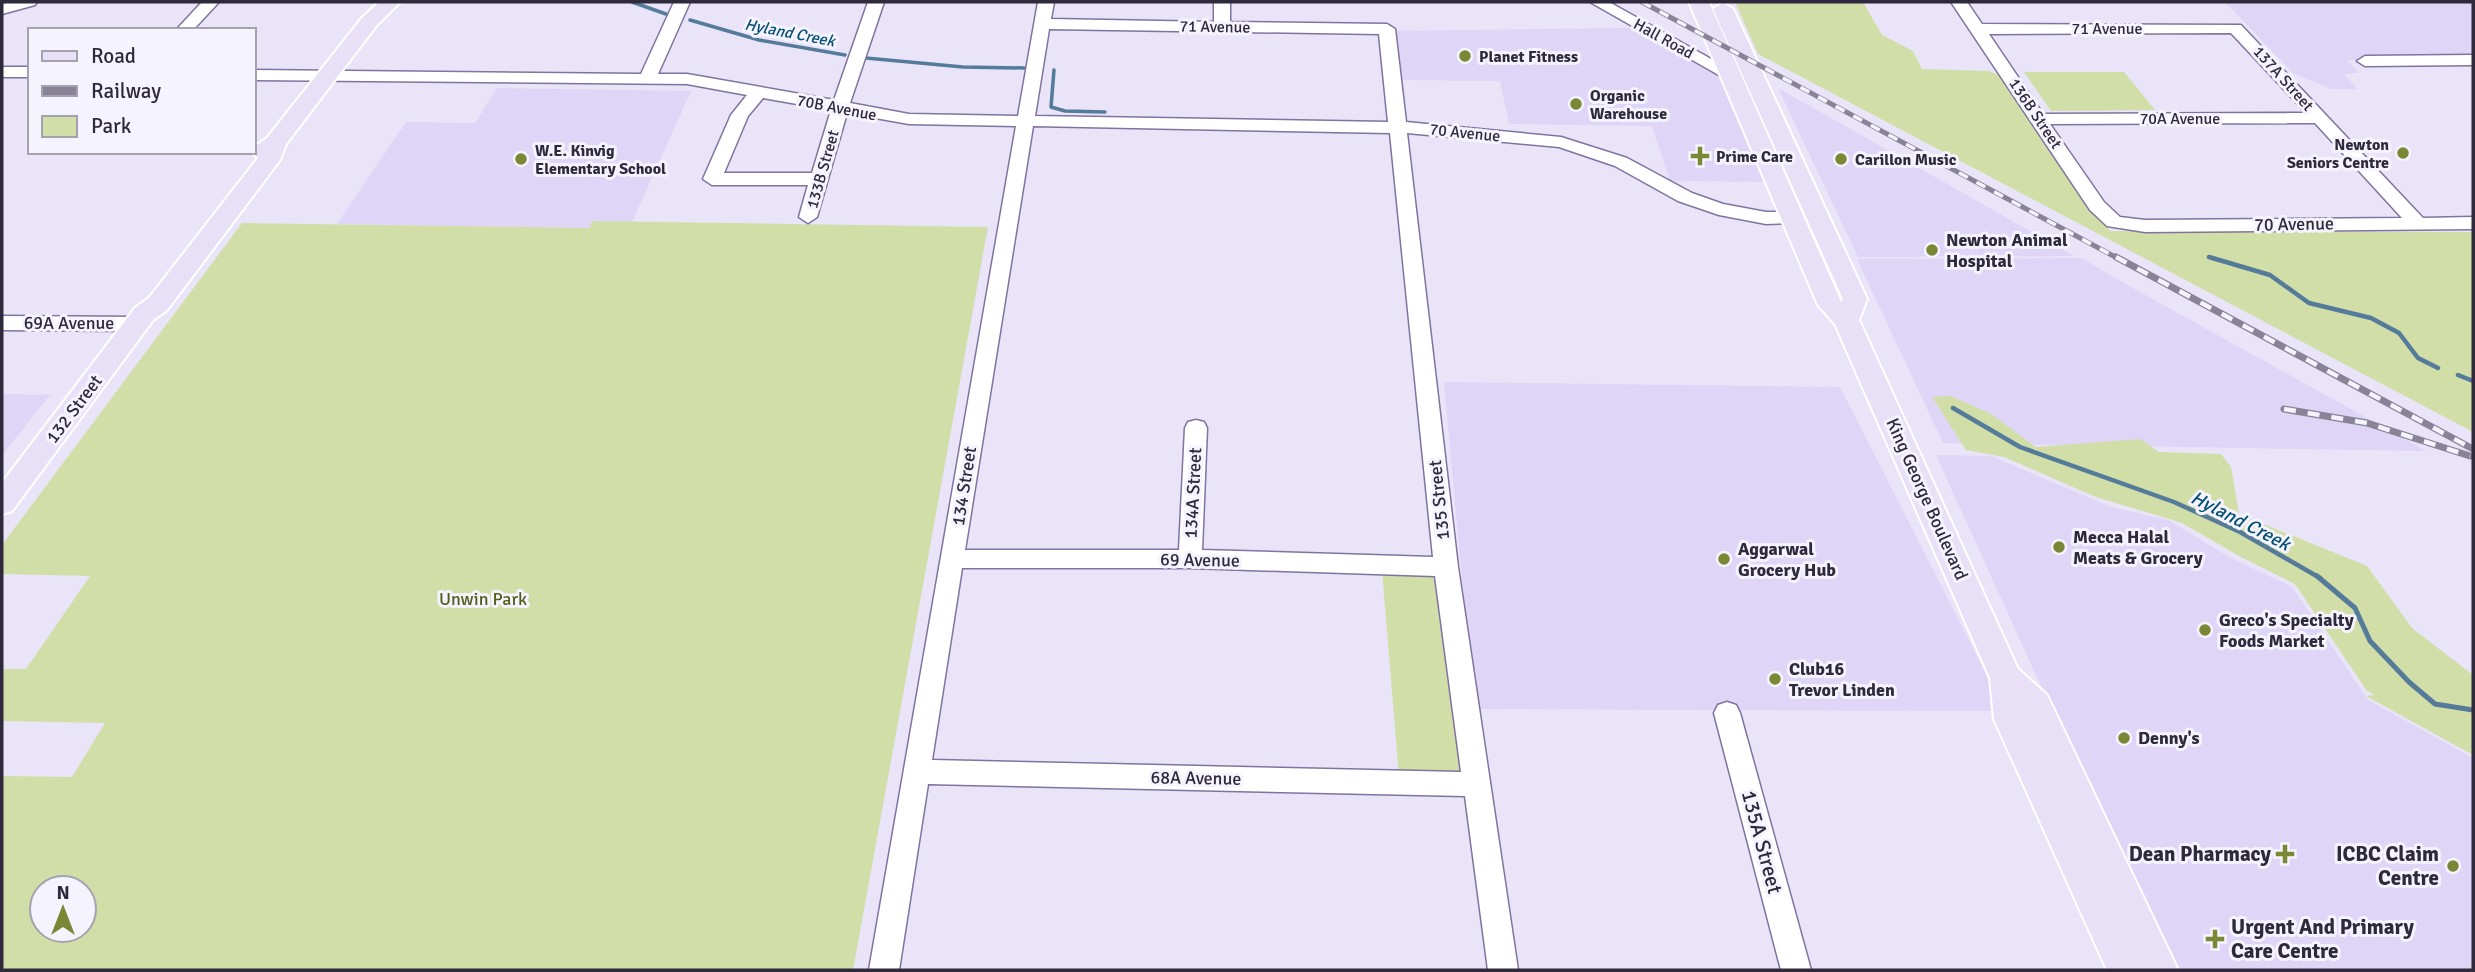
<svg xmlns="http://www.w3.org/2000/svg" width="2475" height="972" font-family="Signika,sans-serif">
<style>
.built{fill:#dfd5f7}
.green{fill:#d2dea8;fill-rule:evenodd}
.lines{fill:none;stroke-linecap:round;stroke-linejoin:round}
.stream-far2{stroke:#547b9a;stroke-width:3.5}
.stream-far1{stroke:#547b9a;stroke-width:4.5}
.stream{stroke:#547b9a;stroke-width:5}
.minor-casing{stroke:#80739f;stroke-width:3}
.major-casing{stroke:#fff;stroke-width:4}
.minor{fill:#fff;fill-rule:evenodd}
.major{fill:#e7e0f7;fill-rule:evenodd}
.rail-far1-casing{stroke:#888396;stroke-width:5}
.rail-casing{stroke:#888396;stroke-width:7}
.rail-far1{stroke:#f5f3fd;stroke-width:3.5;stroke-dasharray:10;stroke-linecap:butt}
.rail{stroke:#f5f3fd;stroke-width:4.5;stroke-dasharray:12;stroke-linecap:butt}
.poi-dot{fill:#7a8836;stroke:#f5f3fd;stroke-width:2.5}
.labels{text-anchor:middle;stroke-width:6;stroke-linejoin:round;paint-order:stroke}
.far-street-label{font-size:16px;fill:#2e293b;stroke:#f5f3fd}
.far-water-label{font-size:16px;font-style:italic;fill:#045074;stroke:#f5f3fd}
.far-poi-label{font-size:16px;font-weight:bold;fill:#2e293b;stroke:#f5f3fd;text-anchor:start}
.street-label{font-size:18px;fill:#2e293b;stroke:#f5f3fd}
.poi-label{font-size:18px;font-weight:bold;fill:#2e293b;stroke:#f5f3fd;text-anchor:start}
.park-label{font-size:18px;fill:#535d1c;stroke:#f5f3fd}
.water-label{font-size:19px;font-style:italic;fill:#045074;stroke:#f5f3fd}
.near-street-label{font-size:21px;fill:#2e293b;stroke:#f5f3fd}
.near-poi-label{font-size:21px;font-weight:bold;fill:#2e293b;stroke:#f5f3fd;text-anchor:end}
</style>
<rect width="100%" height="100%" fill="#e9e4f8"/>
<!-- built -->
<path class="built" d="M2225 2H2473V61L2347 60 2359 73 2344 74 2357 89H2331L2293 73Z
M1637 28 1725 78 1772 182 1670 181 1652 126 1509 124 1500 81 1399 80 1390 31Z
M497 88 691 91 632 222 593 221 589 228 337 224 406 122 475 123Z
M1778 88 2074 256 1858 257Z
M2082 258 2115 278 2426 451 1943 443 1857 259Z
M1444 382 1840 387 2005 711 1474 709Z
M2 394 50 395 2 455Z
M1936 455 1991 456 2111 507 2168 520 2231 558 2292 587 2368 700 2473 758V970H2170Z"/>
<!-- green -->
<path class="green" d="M1735 2H1863L1882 35 1913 51 1922 69 1989 71 2008 79 2110 231 2473 232V432L1758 54Z
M2024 72H2124L2155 110 2051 111Z
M592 221 988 227 853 970H2V776L72 777 105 723 2 721V669H26L90 576 2 574V545L242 223 589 228ZM42 888H84V930H42Z
M1951 396 1991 414 2036 447 2140 439 2159 452 2221 454 2231 467 2239 514 2367 566 2412 628 2473 675V755L2366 696 2375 695 2367 691 2295 584 2239 556 2182 523 2096 497 2004 457 1966 450 1932 397Z
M1382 570 1441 571 1467 778 1399 777Z"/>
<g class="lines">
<!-- stream-far2 -->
<path class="stream-far2" d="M632 2 666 14
M690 20 759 40 845 55
M866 58 963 67 1024 68
M1054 70 1051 107 1065 111 1105 112
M2209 257 2215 259"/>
<!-- stream-far1 -->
<path class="stream-far1" d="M2209 257 2270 275 2309 303 2371 318 2399 333 2418 358 2438 368
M2458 375 2473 381
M1953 408 2020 447 2174 502 2240 532 2320 578"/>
<!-- stream -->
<path class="stream" d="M2317 576 2355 608 2370 641 2409 682 2435 704 2473 710"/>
<defs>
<path id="minor" d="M11 2H37L35 5 2 14V4Z
M202 2H219L193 30H176Z
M674 2H690L658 74H687L834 100 868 2H884L850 103 909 114 1018 116 1038 2H1054L1051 19 1214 22V2H1230V22L1387 24 1395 29 1406 122 1561 137 1627 158 1692 193 1723 204 1766 212H1824L1826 216 1817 222 1766 224 1719 215 1678 201 1615 166 1559 147 1407 133 1458 567 1518 970H1488L1465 796 928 784 899 970H869L1016 126 909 124 847 113 817 217 808 223 799 217 808 185H712L703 179 731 115 747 95 687 84 254 80V70L641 74ZM1049 29 1379 34 1388 122 1035 116ZM763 98 831 110 812 173H724L748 116ZM1033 126 1390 133 1433 557 1202 550 1207 428 1204 422 1196 420 1188 422 1185 428 1179 550H965ZM962 568H1190L1435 576 1461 772 932 760Z
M1590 2H1609L1738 74 1730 79 1724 78Z
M1951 2H1967L1982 24 2241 25 2423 218 2473 217V229L2145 232 2107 226 2090 210ZM2231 33 2306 113 2043 114 1989 34ZM2315 123 2402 218 2145 220 2120 217 2104 202 2050 124Z
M2473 55V65L2365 66 2357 61 2365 56Z
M2 67H30V77H2Z
M2 316 137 317 144 319 147 324 144 329 137 331 2 330Z
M1727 702 1736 705 1740 713 1811 970H1781L1714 713 1718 705Z"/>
<path id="major" d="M379 2H400L376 26 286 144 280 160 167 310 153 320 12 511 2 514V483L135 308 149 298 258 158 251 152H254V147L267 138 362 18Z
M1689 2H1709L1841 302 1843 299 1713 9 1723 3 1733 9 1867 299 1859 320 2018 669 2047 695 2178 970H2107L1994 719 1990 678 1835 324 1818 305Z"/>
</defs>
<!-- minor casing -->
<use href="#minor" class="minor-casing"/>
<!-- major casing -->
<use href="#major" class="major-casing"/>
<!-- minor -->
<use href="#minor" class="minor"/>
<!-- major -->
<use href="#major" class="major"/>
<defs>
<path id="rail-far1" d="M1642 2 2119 259"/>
<path id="rail" d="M2116 257 2473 449
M2284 409 2367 423 2470 456"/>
</defs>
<!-- rail-far1 casing -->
<use href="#rail-far1" class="rail-far1-casing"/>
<!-- rail casing -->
<use href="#rail" class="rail-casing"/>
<!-- rail-far1 -->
<use href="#rail-far1" class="rail-far1"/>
<!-- rail -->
<use href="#rail" class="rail"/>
</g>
<!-- markers -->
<g class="poi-dot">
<circle cx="1465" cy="56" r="7"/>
<circle cx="1576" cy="104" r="7"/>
<circle cx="2403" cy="153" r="7"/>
<path d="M1696.5 145.5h7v7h7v7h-7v7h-7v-7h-7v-7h7z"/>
<circle cx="521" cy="159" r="7"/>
<circle cx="1841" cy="159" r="7"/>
<circle cx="1932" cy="250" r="7"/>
<circle cx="2059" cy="547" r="7"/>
<circle cx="1724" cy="559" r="7"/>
<circle cx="2205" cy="630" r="7"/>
<circle cx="1775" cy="679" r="7"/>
<circle cx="2124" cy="738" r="7"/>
<path d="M2281.5 843.5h7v7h7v7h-7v7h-7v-7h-7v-7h7z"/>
<circle cx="2453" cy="866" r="7"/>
<path d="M2211.5 928.5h7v7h7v7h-7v7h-7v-7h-7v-7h7z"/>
</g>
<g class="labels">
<!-- far-street labels -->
<g class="far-street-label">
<text transform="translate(1215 26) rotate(1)" y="6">71 Avenue</text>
<text x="2107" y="34">71 Avenue</text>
<text transform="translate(1664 38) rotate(29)" y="6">Hall Road</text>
<text transform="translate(2284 78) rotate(48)" y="6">137A Street</text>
<text transform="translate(837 107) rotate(11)" y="6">70B Avenue</text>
<text transform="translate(2036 113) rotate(56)" y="6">136B Street</text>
<text x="2180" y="124">70A Avenue</text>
<text transform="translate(1465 132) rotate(6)" y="6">70 Avenue</text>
<text transform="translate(822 169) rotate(-74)" y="6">133B Street</text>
</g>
<!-- far-water labels -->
<g class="far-water-label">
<text transform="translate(790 32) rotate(11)" y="6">Hyland Creek</text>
</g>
<!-- far-poi labels -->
<g class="far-poi-label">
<text x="1479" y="62">Planet Fitness</text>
<text x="1590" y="101">Organic<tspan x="1590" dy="18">Warehouse</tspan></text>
<text x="2389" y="150" text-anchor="end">Newton<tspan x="2389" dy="18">Seniors Centre</tspan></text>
<text x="535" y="156">W.E. Kinvig<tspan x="535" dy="18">Elementary School</tspan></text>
<text x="1716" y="162">Prime Care</text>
<text x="1855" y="165">Carillon Music</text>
</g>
<!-- street labels -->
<g class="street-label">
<text transform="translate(2294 224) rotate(-1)" y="6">70 Avenue</text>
<text x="69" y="329">69A Avenue</text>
<text transform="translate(74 409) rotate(-53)" y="6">132 Street</text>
<text transform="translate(964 486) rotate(-81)" y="6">134 Street</text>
<text transform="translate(1193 493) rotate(-87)" y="6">134A Street</text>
<text transform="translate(1927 499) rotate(66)" y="6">King George Boulevard</text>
<text transform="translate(1439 500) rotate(-96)" y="6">135 Street</text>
<text transform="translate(1200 560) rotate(1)" y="6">69 Avenue</text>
<text transform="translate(1196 778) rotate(1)" y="6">68A Avenue</text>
</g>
<!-- poi labels -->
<g class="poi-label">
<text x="1946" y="246">Newton Animal<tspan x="1946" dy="21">Hospital</tspan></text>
<text x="2073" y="543">Mecca Halal<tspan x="2073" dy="21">Meats &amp; Grocery</tspan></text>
<text x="1738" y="555">Aggarwal<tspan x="1738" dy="21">Grocery Hub</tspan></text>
<text x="2219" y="626">Greco's Specialty<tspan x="2219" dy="21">Foods Market</tspan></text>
<text x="1789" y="675">Club16<tspan x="1789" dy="21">Trevor Linden</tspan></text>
<text x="2138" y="744">Denny's</text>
</g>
<!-- park labels -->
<g class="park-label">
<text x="483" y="605">Unwin Park</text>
</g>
<!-- water labels -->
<g class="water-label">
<text transform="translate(2241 520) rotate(27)" y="7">Hyland Creek</text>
</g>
<!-- near-street labels -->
<g class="near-street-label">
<text transform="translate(1762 842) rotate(75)" y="7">135A Street</text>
</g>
<!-- near-poi labels -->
<g class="near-poi-label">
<text x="2271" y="861">Dean Pharmacy</text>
<text x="2439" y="861">ICBC Claim<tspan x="2439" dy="24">Centre</tspan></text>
<text x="2231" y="934" text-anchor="start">Urgent And Primary<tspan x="2231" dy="24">Care Centre</tspan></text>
</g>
</g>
<!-- border -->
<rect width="2475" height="972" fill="none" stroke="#2e293b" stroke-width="7"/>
<!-- legend -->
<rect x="28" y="28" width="228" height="126" fill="#f5f3fd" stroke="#a5a2af" stroke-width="2"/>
<rect x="42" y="51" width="35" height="10" fill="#e7e0f7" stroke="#a5a2af" stroke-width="2"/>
<text x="91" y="63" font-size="21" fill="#2e293b">Road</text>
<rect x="42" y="86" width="35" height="10" fill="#888396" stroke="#a5a2af" stroke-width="2"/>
<text x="91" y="98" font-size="21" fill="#2e293b">Railway</text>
<rect x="42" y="116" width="35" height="21" fill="#d2dea8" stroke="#a5a2af" stroke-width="2"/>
<text x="91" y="133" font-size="21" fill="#2e293b">Park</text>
<!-- north arrow -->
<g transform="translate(63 909)"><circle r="33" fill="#f5f3fd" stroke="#a5a2af" stroke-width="2"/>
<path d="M0-5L12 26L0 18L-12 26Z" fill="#7a8836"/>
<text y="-10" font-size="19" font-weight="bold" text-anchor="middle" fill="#2e293b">N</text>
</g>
</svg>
